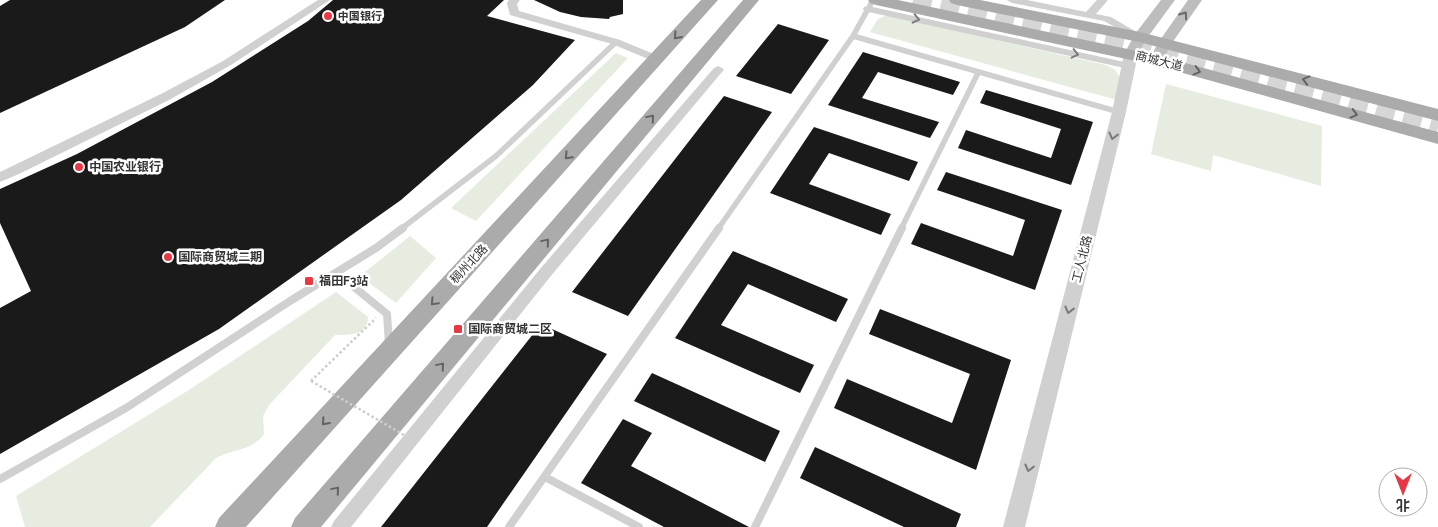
<svg xmlns="http://www.w3.org/2000/svg" width="1438" height="527" font-family="Raleway,'Noto Sans SC',sans-serif">
<style>
.green{fill:#e6ecdf}
.building{fill:#1a1a1a}
.lines{fill:none;stroke-linecap:round;stroke-linejoin:round}
.trunk-tunnel{stroke:#d6d6d6;stroke-width:19;stroke-dasharray:19 9;stroke-linecap:butt}
.path{stroke:#cdcdcd;stroke-width:2.5;stroke-dasharray:2.5 2.5;stroke-linecap:butt}
.service-far1{stroke:#d0d0d0;stroke-width:5.5}
.service{stroke:#d0d0d0;stroke-width:8}
.minor{fill:#d0d0d0;fill-rule:evenodd}
.tertiary{fill:#d0d0d0;fill-rule:evenodd}
.secondary{fill:#bdbdbd;fill-rule:evenodd}
.primary{fill:#ababab;fill-rule:evenodd}
.path-bridge{stroke:#cdcdcd;stroke-width:2.5;stroke-dasharray:2.5 2.5;stroke-linecap:butt}
.oneway{stroke:#6a6a6a}
.oneway2{stroke:#7a7a7a}
.oneway3{stroke:#636363}
.poi-dot{fill:#e63946;stroke:#fff;stroke-width:2}
.labels{text-anchor:middle;stroke-width:5;stroke-linejoin:round;paint-order:stroke}
.far-poi-label{font-size:11px;font-weight:bold;fill:#333;stroke:#fff;text-anchor:start}
.street-label{font-size:12px;fill:#333;stroke:#fff}
.poi-label{font-size:12px;font-weight:bold;fill:#333;stroke:#fff;text-anchor:start}
</style>
<rect width="100%" height="100%" fill="#fff"/>
<!-- green -->
<path class="green" d="M887 15 1106 65 1115 70 1120 78 1117 100 870 32 878 19Z
M616 53 628 58 476 221 451 208Z
M1166 84 1322 126 1321 186 1213 155 1211 171 1151 154Z
M410 236 436 258 396 303 360 276Z
M336 292 368 317C368 336 349 335 335 335L269 405 263 416 264 434C250 452 235 448 216 458L150 527H25L16 496 189 390Z"/>
<!-- building -->
<path class="building" d="M10 0H225L185 27 0 113V6Z
M333 0H504L487 16 575 40 533 85 401 200 219 329 0 454V308L31 291 0 223V189L77 154 212 82 308 21Z
M534 0H623V14L610 17 609 19 581 17 560 12Z
M778 24 829 40 791 94 736 76Z
M863 52 960 82 953 95 878 72 862 98 939 122 930 138 828 105Z
M986 90 1093 122 1071 185 958 148 966 130 1051 158 1061 129 980 103Z
M724 96 772 112 628 316 572 292Z
M814 127 918 162 909 181 829 153 809 184 891 214 881 235 770 193Z
M946 172 1062 210 1035 290 911 244 921 223 1013 256 1025 220 937 190Z
M733 251 848 299 836 322 748 284 721 325 814 365 800 393 675 338Z
M880 309 1011 360 976 470 834 408 847 379 952 423 970 374 869 334Z
M541 324 607 354 487 527H381Z
M652 373 780 431 765 462 634 401Z
M623 419 652 433 631 466 749 527H664L581 483Z
M815 447 961 514 956 527H904L800 478Z"/>
<g class="lines">
<!-- trunk-tunnel -->
<path class="trunk-tunnel" d="M913 0 1203 65 1438 128"/>
<!-- path -->
<path class="path" d="M311 381 376 318"/>
<!-- service-far1 -->
<path class="service-far1" d="M853 36 1119 112
M401 229 496 156 616 42
M718 229 853 36 873 0
M901 229 978 73"/>
<!-- service -->
<path class="service" d="M337 273 387 314 389 345
M545 477 639 527
M0 479 126 408 290 301 376 248 403 228
M509 527 719 228
M755 527 902 228"/>
<!-- minor -->
<path class="minor" d="M318 0H330L231 65 169 100 19 174 0 182V172L161 94 223 61Z
M509 0H520L517 4 519 11 620 40 661 57 662 59 661 61H653L612 44 510 15 507 3Z
M1007 0H1027L1086 12 1097 0H1108L1096 14 1111 17 1145 37 1140 40 1136 39 1104 21 1012 3Z
M868 6 1129 63 1135 66 1129 69 864 11 863 9 864 7Z
M718 66 722 68 724 70 722 72 550 277 351 527H331L334 521 540 269 714 68Z"/>
<!-- tertiary -->
<path class="tertiary" d="M1131 50 1136 51 1138 54 1126 112 1025 527H1003L1112 112 1124 54 1126 51Z"/>
<!-- secondary -->
<path class="secondary" d="M1161 0H1175L1147 38 1136 57H1126L1124 54 1135 34Z
M1188 0H1202L1172 43 1161 63H1151L1149 60 1158 43Z"/>
<!-- primary -->
<path class="primary" d="M701 0H718L246 527H215L219 518Z
M743 0H759L321 527H291L295 518Z
M868 0H898L1156 55 1438 132V144L1154 65 876 5 870 3Z
M949 0H980L1140 32 1438 109V121L1139 42 957 5 951 3Z"/>
<!-- path-bridge -->
<path class="path-bridge" d="M311 381 404 435"/>
</g>
<!-- one-way arrows -->
<defs><path id="oneway-chevron" d="M-2-3.5L2.5 0L-2 3.5" fill="none" stroke-width="1.6" stroke-linecap="round" stroke-linejoin="round" transform="scale(1.25)"/></defs>
<use class="oneway" href="#oneway-chevron" transform="translate(1184 15) rotate(-55)"/>
<g class="oneway2">
<use href="#oneway-chevron" transform="translate(916 19) rotate(13)"/>
<use href="#oneway-chevron" transform="translate(1075 54) rotate(13)"/>
<use href="#oneway-chevron" transform="translate(1113 136) rotate(104)"/>
<use href="#oneway-chevron" transform="translate(1069 310) rotate(104)"/>
<use href="#oneway-chevron" transform="translate(1029 468) rotate(104)"/>
</g>
<g class="oneway3">
<use href="#oneway-chevron" transform="translate(677 36) rotate(132)"/>
<use href="#oneway-chevron" transform="translate(1197 71) rotate(15)"/>
<use href="#oneway-chevron" transform="translate(1306 80) rotate(-165)"/>
<use href="#oneway-chevron" transform="translate(1354 114) rotate(15)"/>
<use href="#oneway-chevron" transform="translate(651 118) rotate(-50)"/>
<use href="#oneway-chevron" transform="translate(568 156) rotate(133)"/>
<use href="#oneway-chevron" transform="translate(546 242) rotate(-50)"/>
<use href="#oneway-chevron" transform="translate(434 302) rotate(133)"/>
<use href="#oneway-chevron" transform="translate(441 366) rotate(-50)"/>
<use href="#oneway-chevron" transform="translate(325 422) rotate(132)"/>
<use href="#oneway-chevron" transform="translate(336 490) rotate(-50)"/>
</g>
<!-- markers -->
<g class="poi-dot">
<circle cx="328" cy="16" r="5"/>
<circle cx="79" cy="167" r="5"/>
<circle cx="168" cy="257" r="5"/>
<rect x="304" y="276" width="10" height="10" rx="2.5"/>
<rect x="453" y="324" width="10" height="10" rx="2.5"/>
</g>
<g class="labels">
<!-- far-poi labels -->
<g class="far-poi-label">
<text x="338" y="20">中国银行</text>
</g>
<!-- street labels -->
<g class="street-label">
<text transform="translate(1159 61) rotate(14)" y="4">商城大道</text>
<text transform="translate(1082 259) rotate(-76)" y="4">工人北路</text>
<text transform="translate(469 264) rotate(-47)" y="4">稠州北路</text>
</g>
<!-- poi labels -->
<g class="poi-label">
<text x="89" y="171">中国农业银行</text>
<text x="178" y="261">国际商贸城二期</text>
<text x="319" y="285">福田F3站</text>
<text x="468" y="333">国际商贸城二区</text>
</g>
</g>
<!-- north arrow -->
<g transform="translate(1403 492) rotate(180)"><circle r="24" fill="#ffffff" stroke="#adadad"/>
<path d="M0-4L9 19L0 12L-9 19Z" fill="#e63946"/>
<text y="-8" font-size="14" font-weight="bold" text-anchor="middle" fill="#333333">北</text>
</g>
</svg>
